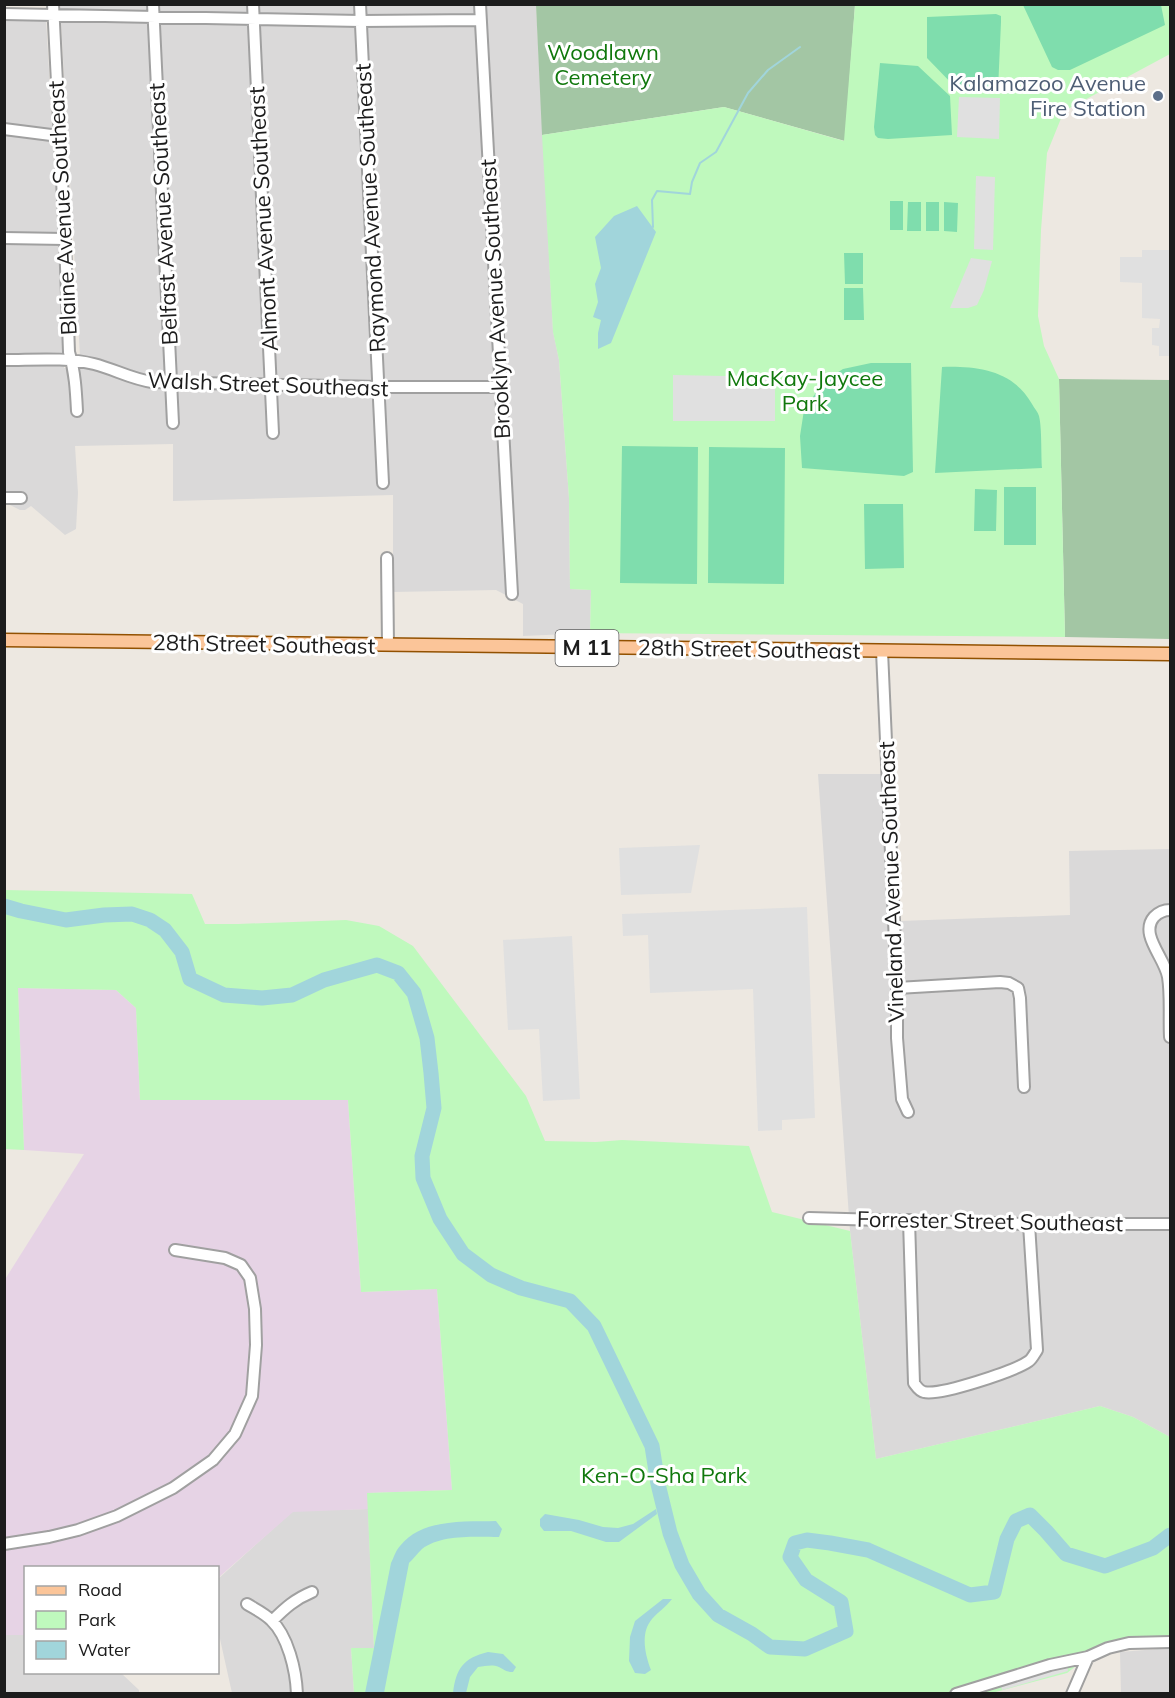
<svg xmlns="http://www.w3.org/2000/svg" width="1175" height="1698" font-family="Mulish,sans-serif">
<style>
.residential{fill:#dad9d9}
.industrial{fill:#e6d3e5}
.cemetery{fill:#a3c6a4}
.park{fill:#bff9bd}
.pitch{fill:#7fddad}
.parking{fill:#e0e0e0}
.water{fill:#a1d5db}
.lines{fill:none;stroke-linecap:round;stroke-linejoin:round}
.stream{stroke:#a1d5db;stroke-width:2}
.river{stroke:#a1d5db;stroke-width:15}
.minor-casing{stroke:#a0a0a0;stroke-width:14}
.major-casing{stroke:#925101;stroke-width:15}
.minor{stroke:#fff;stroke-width:10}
.major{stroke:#fbc599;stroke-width:12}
.service-dot{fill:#5c6f8a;stroke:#fff;stroke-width:2}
.labels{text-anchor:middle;stroke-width:6;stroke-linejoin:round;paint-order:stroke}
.shield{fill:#fff;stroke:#606060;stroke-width:1.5}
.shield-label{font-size:21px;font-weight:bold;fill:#1c1c1c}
.park-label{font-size:22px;fill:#10780c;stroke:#fff}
.service-label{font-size:22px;fill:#4e5e75;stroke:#fff;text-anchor:end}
.street-label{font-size:22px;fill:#1c1c1c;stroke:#fff}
</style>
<rect width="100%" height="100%" fill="#ede8e1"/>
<!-- residential -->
<path class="residential" d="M60 5H536L553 331 559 360 569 498 570 589 591 590 590 633 523 636V604L496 590 393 592V495L173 501V444L75 446 78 493 76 529 65 535 31 506 25 510H20L6 503V556H5V20L46 19 65 343 64 368H92L138 385 196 388 493 392 492 384 148 375 126 373 103 361 80 356Z
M818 774H893L900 921 1070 915 1069 851 1170 849V1437L1133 1417 1100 1406 876 1459 850 1231Z
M368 1509 374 1649 351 1648 354 1693H232L218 1630V1579L293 1511Z
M4 1635H25L26 1672 121 1673 139 1690V1693H5Z
M1170 1648V1693H1121L1120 1652Z"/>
<!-- industrial -->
<path class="industrial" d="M18 988 116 990 136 1008 140 1100H348L361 1292 437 1289 452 1490 368 1493V1509L293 1512 218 1578V1568H26L25 1635H5L4 1281 84 1154 24 1150Z"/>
<!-- cemetery -->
<path class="cemetery" d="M536 5H855L845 141 724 107 542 135Z
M1059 379 1170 380V639L1065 637Z"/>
<!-- park -->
<path class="park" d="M855 5H1170V54L1064 111 1047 153 1041 230 1038 316 1044 346 1059 379 1065 637 590 633 591 590 570 589 569 498 559 360 553 332 542 135 724 107 844 141Z
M5 890 192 894 205 924H238L346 920 379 926 413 946 526 1096 545 1141 596 1142 622 1140 749 1146 772 1212 850 1231 876 1459 1100 1406 1133 1417 1170 1437V1637L1118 1639 1093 1653 1067 1673 992 1693H354L351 1648H374L367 1493 452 1490 437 1289 361 1292 348 1100H140L136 1008 116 990 18 988 24 1150 5 1149Z"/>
<!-- pitch -->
<path class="pitch" d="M1023 5H1161L1165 25 1070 70H1058L1052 67Z
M996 14 1001 16V22L998 90 956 88 927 58V17Z
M880 63 918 66 950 96 952 135 888 139 878 138 875 135 874 127Z
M890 201H903V230H890Z
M908 202H921V231H907Z
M926 202H939V231H926Z
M944 202 958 203 957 232 944 231Z
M844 253H863V284H845Z
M844 288H863L864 320H844Z
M871 363H911L913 472 904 476 802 468 800 436 804 410 824 381 843 369Z
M942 367C977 366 1013 370 1032 404 1034 408 1038 412 1039 416 1042 428 1041 454 1042 468L935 473Z
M622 446 698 447 697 584 620 583Z
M709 447 785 448 784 584 708 583Z
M1004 487H1036V545H1004Z
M975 489 997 490 996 531H974Z
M864 504H903L904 568 865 569Z"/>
<!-- parking -->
<path class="parking" d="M959 97 1000 98 999 139 957 137Z
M976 176 995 177 993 250 974 249Z
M1142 250H1170V356H1159V346L1152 345V328H1159L1160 319 1142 318V283L1120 282V257H1142Z
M971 258 992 261 984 290 977 305 968 308H950Z
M673 375 775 377V421H673Z
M700 845 691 893 621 895 619 848Z
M807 907 815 1118 782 1120V1130L758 1131 753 989 650 993 648 935 623 936 622 914Z
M572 936 580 1099 543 1101 539 1029 508 1030 503 940Z
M1065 1655 1068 1671 1002 1690 998 1674Z"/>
<!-- water -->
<path class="water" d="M637 206 656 232 611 343 598 349V333L601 320 593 317 598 302 595 284 601 268 595 237 614 216Z
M656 1509 657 1514 619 1542H606L571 1531H544L540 1526V1519L545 1514 579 1520 603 1527 618 1528 633 1524Z
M496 1521 502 1529 499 1537C477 1537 441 1534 422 1549 418 1553 413 1559 409 1563L384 1693H365L391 1563C394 1557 396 1550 400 1546 422 1518 465 1522 496 1521Z
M663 1599H672C666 1607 658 1612 652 1619 640 1633 645 1654 651 1670L645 1674 635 1673 629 1661 630 1637 635 1621Z
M488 1652 503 1654 516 1667 513 1672C506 1672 505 1670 499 1667 492 1664 486 1666 478 1667L470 1677 466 1693H453C456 1669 463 1658 488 1652Z"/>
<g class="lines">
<!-- stream -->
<path class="stream" d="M653 227 652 200 657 191 690 194 692 182 700 163 716 152 748 93 768 70 800 47"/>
<!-- river -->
<path class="river" d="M4 906 21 911 66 920 104 915 132 914 150 920 165 930 182 952 190 979 224 995 262 998 292 995 324 980 377 965 398 973 414 993 427 1038 431 1073 434 1108 422 1156 423 1178 440 1219 463 1254 491 1275 521 1288 570 1301 594 1326 652 1446 658 1484 670 1533 682 1565 699 1594 718 1615 752 1634 770 1647 805 1649 846 1631 841 1602 806 1580 790 1557 795 1543 807 1540 830 1543 868 1550 970 1595 994 1592 1007 1539 1016 1521 1030 1515 1046 1531 1066 1554 1105 1566 1153 1548 1170 1535"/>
<defs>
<path id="minor" d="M53 4 65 239 69 352C75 372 76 391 77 411
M153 4 173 423
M253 4 273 433
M360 4 383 483
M480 4 512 594
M4 14 361 21 481 20
M4 129 59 136
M4 238 65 239
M4 360C34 360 65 357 94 364 114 369 131 379 152 382L378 387H499
M4 498H21
M387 558 388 645
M882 651 897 988V1038L902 1099 908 1112
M1170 910C1164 910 1159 912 1154 917 1139 934 1165 958 1168 977 1171 996 1169 1017 1170 1037
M897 988 1000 982 1009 983 1018 988 1020 998 1024 1087
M809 1218 1029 1224H1170
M909 1220 914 1383C917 1387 919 1391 924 1392 940 1396 1015 1371 1029 1361 1032 1359 1035 1353 1037 1350L1029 1224
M4 1544 49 1537 78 1530 117 1516 173 1488 213 1460 235 1434 252 1396 256 1345 255 1309 250 1278 241 1265 225 1258 175 1250
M247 1604C255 1609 264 1613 271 1620 288 1636 296 1670 297 1694
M272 1621C285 1608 295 1599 312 1592
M956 1694 1050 1665 1088 1657 1108 1648 1129 1643 1170 1642
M1072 1694 1088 1657"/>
<path id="major" d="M4 640 1170 654"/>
</defs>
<!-- minor casing -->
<use href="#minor" class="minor-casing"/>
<!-- major casing -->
<use href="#major" class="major-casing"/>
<!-- minor -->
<use href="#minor" class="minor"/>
<!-- major -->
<use href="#major" class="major"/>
</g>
<!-- markers -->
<circle class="service-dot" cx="1158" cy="96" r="6"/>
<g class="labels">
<!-- shield labels -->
<rect class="shield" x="555.5" y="630" width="63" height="36" rx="4.5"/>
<g class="shield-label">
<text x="587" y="655">M 11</text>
</g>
<!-- park labels -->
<g class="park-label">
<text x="603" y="60">Woodlawn<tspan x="603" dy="25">Cemetery</tspan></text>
<text x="805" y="386">MacKay-Jaycee<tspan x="805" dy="25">Park</tspan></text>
<text x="664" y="1483">Ken-O-Sha Park</text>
</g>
<!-- service labels -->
<g class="service-label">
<text x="1146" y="91">Kalamazoo Avenue<tspan x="1146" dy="25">Fire Station</tspan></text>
</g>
<!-- street labels -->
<g class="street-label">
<text transform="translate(62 208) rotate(-93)" y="8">Blaine Avenue Southeast</text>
<text transform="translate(370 208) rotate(-93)" y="8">Raymond Avenue Southeast</text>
<text transform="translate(163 214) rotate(-93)" y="8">Belfast Avenue Southeast</text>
<text transform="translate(263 219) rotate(-93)" y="8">Almont Avenue Southeast</text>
<text transform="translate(495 299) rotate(-93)" y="8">Brooklyn Avenue Southeast</text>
<text transform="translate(268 384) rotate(2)" y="8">Walsh Street Southeast</text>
<text transform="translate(264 644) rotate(1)" y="8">28th Street Southeast</text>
<text transform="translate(749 649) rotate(1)" y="8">28th Street Southeast</text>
<text transform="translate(891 882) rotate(-92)" y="8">Vineland Avenue Southeast</text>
<text transform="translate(990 1221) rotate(1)" y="8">Forrester Street Southeast</text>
</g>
</g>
<!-- border -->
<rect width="1175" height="1698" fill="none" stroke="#1c1c1c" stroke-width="12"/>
<!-- legend -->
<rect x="24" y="1566" width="195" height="108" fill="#ffffff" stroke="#a4a4a4" stroke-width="1.5"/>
<rect x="36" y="1586" width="30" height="9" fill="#fbc599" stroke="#a4a4a4" stroke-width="1.5"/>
<text x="78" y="1596" font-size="18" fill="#1c1c1c">Road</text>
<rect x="36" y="1611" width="30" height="18" fill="#bff9bd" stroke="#a4a4a4" stroke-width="1.5"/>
<text x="78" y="1626" font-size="18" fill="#1c1c1c">Park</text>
<rect x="36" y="1641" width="30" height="18" fill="#a1d5db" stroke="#a4a4a4" stroke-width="1.5"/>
<text x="78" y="1656" font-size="18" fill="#1c1c1c">Water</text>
</svg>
